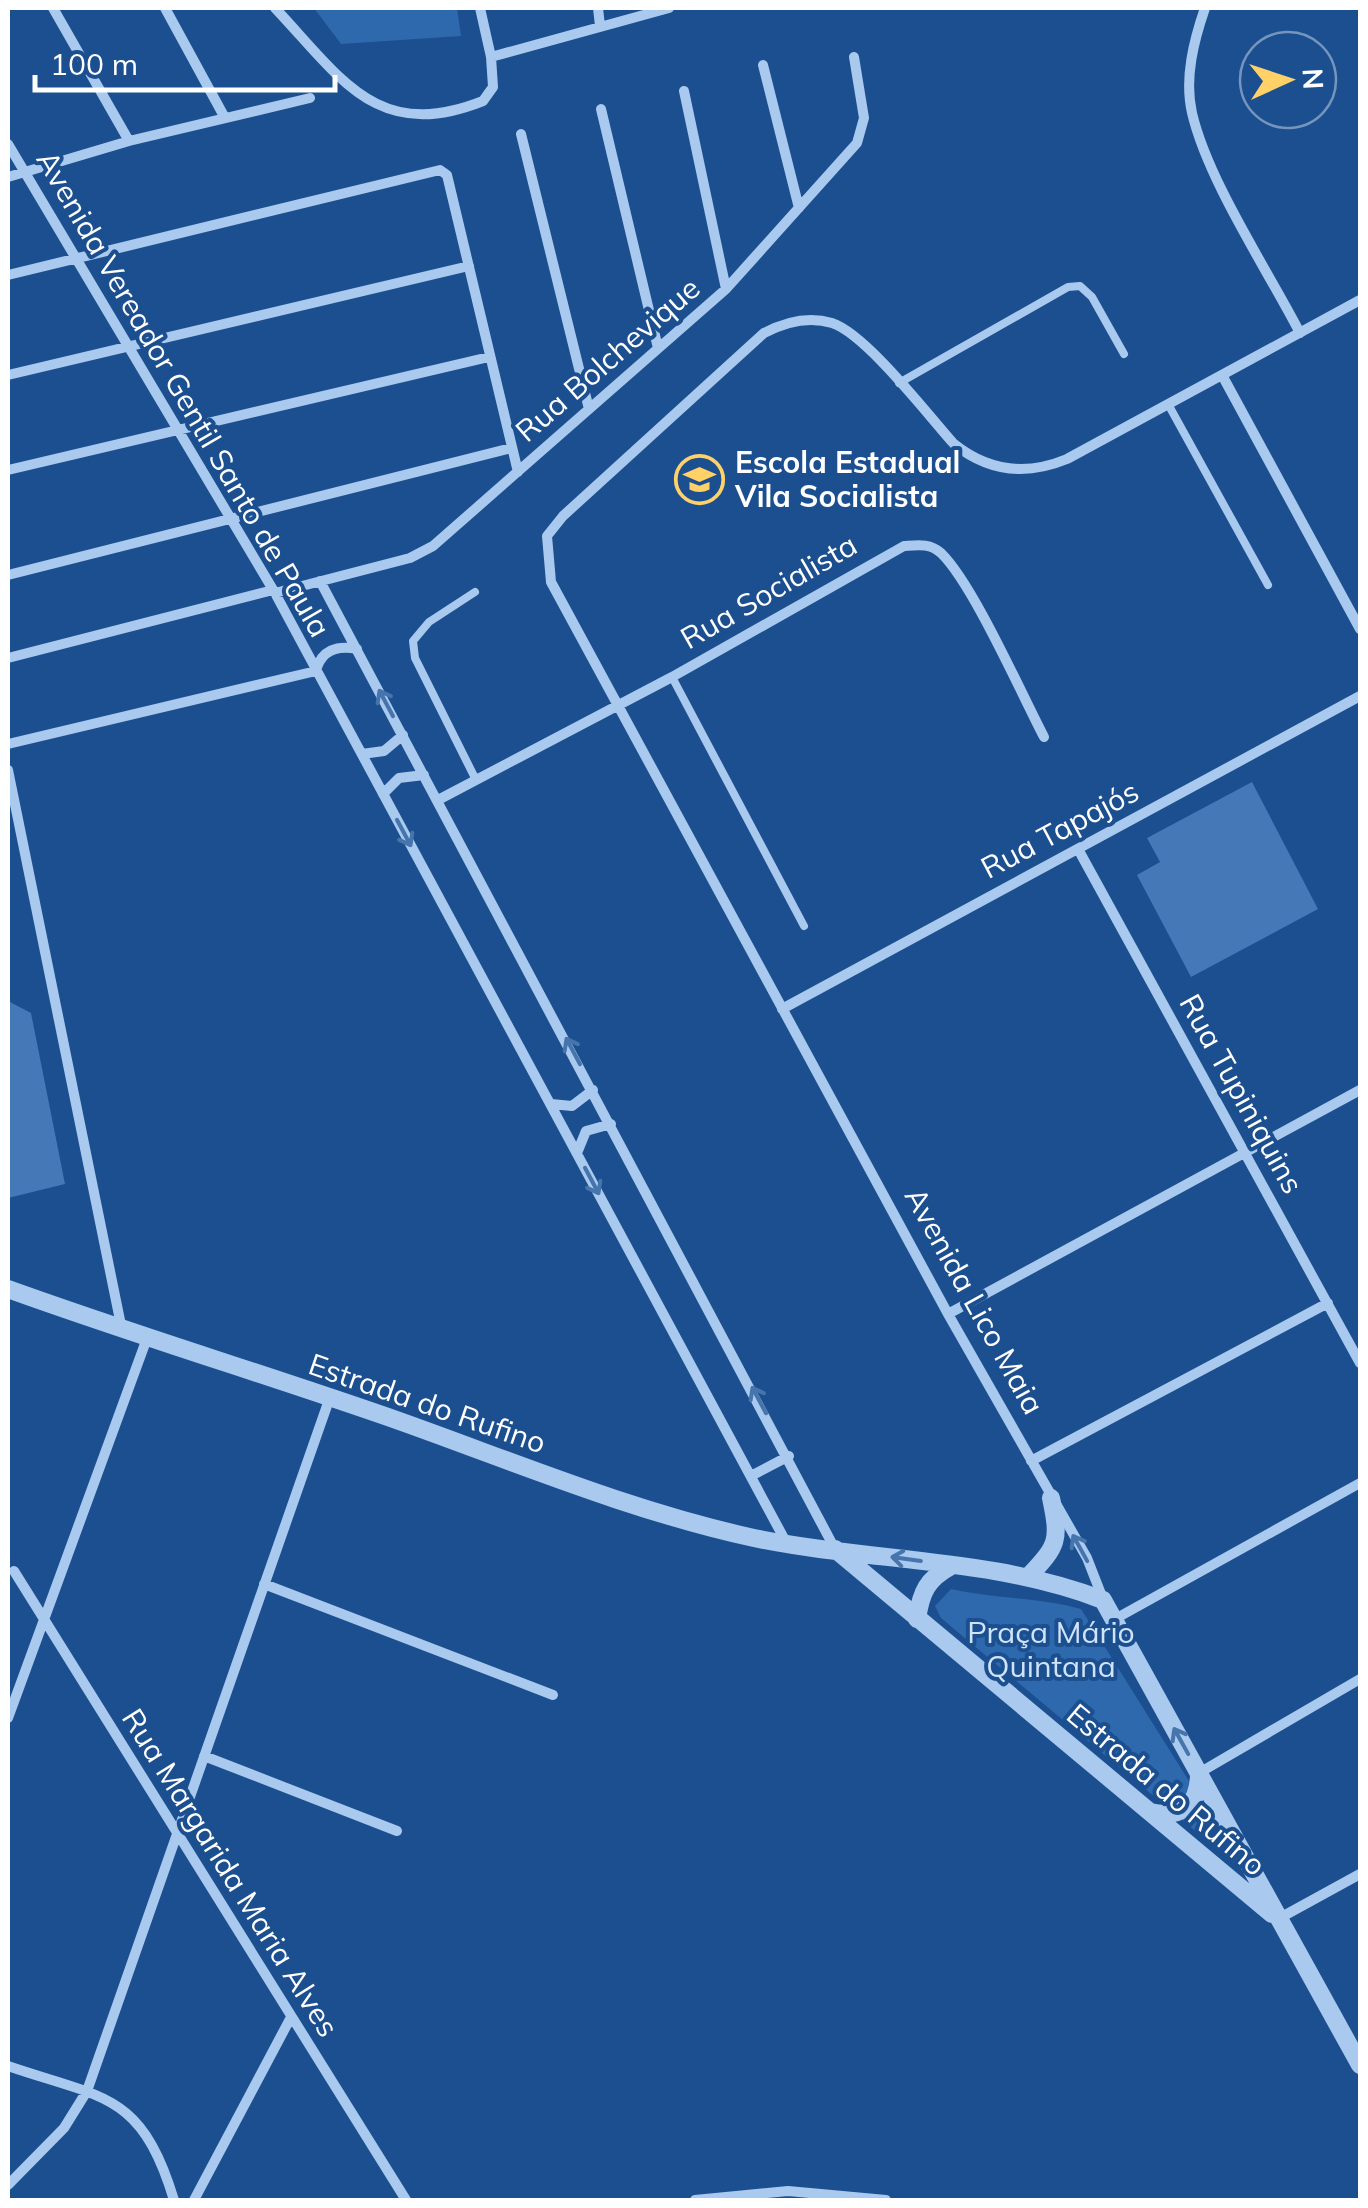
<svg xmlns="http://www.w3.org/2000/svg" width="1368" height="2208" font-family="Mulish,sans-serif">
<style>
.green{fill:#2e69ad}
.building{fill:#4478b7}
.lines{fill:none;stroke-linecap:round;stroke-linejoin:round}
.service{stroke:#a9c9ee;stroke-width:8}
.minor{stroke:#a9c9ee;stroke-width:10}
.tertiary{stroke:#a9c9ee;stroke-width:18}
.oneway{stroke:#4674ac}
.labels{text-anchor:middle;stroke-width:8;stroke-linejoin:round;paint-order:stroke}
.street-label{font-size:30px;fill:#fff;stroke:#1b4f8f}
.poi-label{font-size:30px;font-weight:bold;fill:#fff;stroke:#1b4f8f;text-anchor:start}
.park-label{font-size:30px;fill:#cfe3fa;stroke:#1b4f8f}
</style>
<rect width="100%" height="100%" fill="#1b4f8f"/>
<!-- green -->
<path class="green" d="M314 8H457L461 36 341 44Z
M951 1589C995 1599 1038 1597 1081 1609L1248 1875 941 1618 935 1606Z"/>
<!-- building -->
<path class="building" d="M1252 782 1318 909 1191 977 1137 875 1160 862 1147 838Z
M8 1001 31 1013 65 1184 8 1198Z"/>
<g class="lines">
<!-- service -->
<path class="service" d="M899 383 1068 287 1080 286 1092 297 1124 354
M1168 404 1268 585
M475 592 429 622 413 641 415 658 476 780
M672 677 804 926"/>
<!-- minor -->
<path class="minor" d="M53 8 129 141
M165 8 225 118
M275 8C341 78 377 143 483 101L493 87 491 57 669 8
M480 8 491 57
M598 8 600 26
M1205 8C1194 40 1184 78 1192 113 1208 181 1267 269 1300 333
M763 65 799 208
M684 91 726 289
M601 109 658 348
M521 134 589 409
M8 144 275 593 786 1542
M8 177 129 141 310 98
M8 275 440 170 447 175 518 472
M8 375 469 266
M1222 375 1360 629
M8 470 489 357
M8 575 511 448
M320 581 835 1549
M275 593 410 558 433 546 726 289 857 143 864 118 854 57
M8 658 273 590
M8 744 316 671C321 650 337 645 357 649
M362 754 384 751 403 735
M8 770 122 1330
M383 794 399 778 424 775
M438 800 672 677 904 546C918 545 930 543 941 553 973 584 1021 693 1044 737
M1078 849 1360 1363
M782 1009 1360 696
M551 1104 572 1106 593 1090
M577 1153 586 1131 611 1124
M948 1314 1360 1090
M1031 1461 1328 1303
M751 1476 789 1456
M14 1571 406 2200
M264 1584 553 1695
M1103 1599 1087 1558 948 1314 551 582 547 536 563 516 764 333C785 322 809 316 832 323 866 334 928 415 954 444 989 472 1026 476 1067 459L1360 300
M1115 1619 1360 1483
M8 1718 146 1341
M204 1756 397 1831
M1199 1773 1360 1679
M1278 1919 1360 1874
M8 2066C104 2099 141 2092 174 2200
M8 2185 64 2128 87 2091 329 1400
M194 2200 290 2019
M695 2200 788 2191 886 2200"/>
<!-- tertiary -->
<path class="tertiary" d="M8 1289C138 1336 271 1376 402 1422 517 1463 634 1512 754 1538 870 1562 992 1557 1103 1600L1360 2065
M835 1549 1272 1914
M1029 1576C1058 1545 1060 1541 1051 1498
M917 1619C921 1592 927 1579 951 1566
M1150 1812C1181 1819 1199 1806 1199 1773"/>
</g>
<!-- one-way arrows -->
<defs><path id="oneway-shaft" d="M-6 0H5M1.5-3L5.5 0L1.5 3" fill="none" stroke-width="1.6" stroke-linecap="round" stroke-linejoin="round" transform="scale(2.5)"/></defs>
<g class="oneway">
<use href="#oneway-shaft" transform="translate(386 703) rotate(-118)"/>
<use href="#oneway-shaft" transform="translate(404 833) rotate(62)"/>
<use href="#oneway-shaft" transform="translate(573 1051) rotate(-118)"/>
<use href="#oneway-shaft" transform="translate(592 1181) rotate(62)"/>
<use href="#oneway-shaft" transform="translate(759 1400) rotate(-118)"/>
<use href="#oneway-shaft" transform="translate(1080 1548) rotate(-119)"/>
<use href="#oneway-shaft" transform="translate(906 1559) rotate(-172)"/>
<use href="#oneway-shaft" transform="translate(1181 1741) rotate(-119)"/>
</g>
<!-- icons -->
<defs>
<symbol id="school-ring" viewBox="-11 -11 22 22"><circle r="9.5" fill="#1b4f8f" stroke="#ffd166" stroke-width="1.5"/><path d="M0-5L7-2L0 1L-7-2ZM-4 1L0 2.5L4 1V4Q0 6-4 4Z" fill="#ffd166"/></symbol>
</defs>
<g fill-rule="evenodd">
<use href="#school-ring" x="672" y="452" width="55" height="55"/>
</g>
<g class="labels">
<!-- street labels -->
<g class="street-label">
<text transform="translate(608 360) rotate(-41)" y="10">Rua Bolchevique</text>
<text transform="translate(183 394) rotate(60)" y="10">Avenida Vereador Gentil Santo de Paula</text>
<text transform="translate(769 592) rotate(-30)" y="10">Rua Socialista</text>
<text transform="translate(1060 830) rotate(-28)" y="10">Rua Tapajós</text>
<text transform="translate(1241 1094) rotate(61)" y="10">Rua Tupiniquins</text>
<text transform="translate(974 1301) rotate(61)" y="10">Avenida Lico Maia</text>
<text transform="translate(427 1404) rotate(19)" y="10">Estrada do Rufino</text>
<text transform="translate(1166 1790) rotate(40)" y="10">Estrada do Rufino</text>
<text transform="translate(230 1873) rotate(58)" y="10">Rua Margarida Maria Alves</text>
</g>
<!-- poi labels -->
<g class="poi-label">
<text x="735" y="473">Escola Estadual<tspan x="735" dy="34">Vila Socialista</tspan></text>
</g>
<!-- park labels -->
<g class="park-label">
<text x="1051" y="1643">Praça Mário<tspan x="1051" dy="34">Quintana</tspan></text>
</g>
</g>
<!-- border -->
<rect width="1368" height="2208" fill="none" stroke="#ffffff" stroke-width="20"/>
<!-- north arrow -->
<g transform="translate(1288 80) rotate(87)"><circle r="48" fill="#1b4f8f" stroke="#7695bc" stroke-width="2.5"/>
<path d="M0-8L18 38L0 25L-18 38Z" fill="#ffd166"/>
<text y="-15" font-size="28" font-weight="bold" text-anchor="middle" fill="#ffffff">N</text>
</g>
<!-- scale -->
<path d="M35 75v15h300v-15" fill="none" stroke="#ffffff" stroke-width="5"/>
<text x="50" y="75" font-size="30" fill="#ffffff" stroke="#1b4f8f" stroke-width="8" paint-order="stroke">100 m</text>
</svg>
